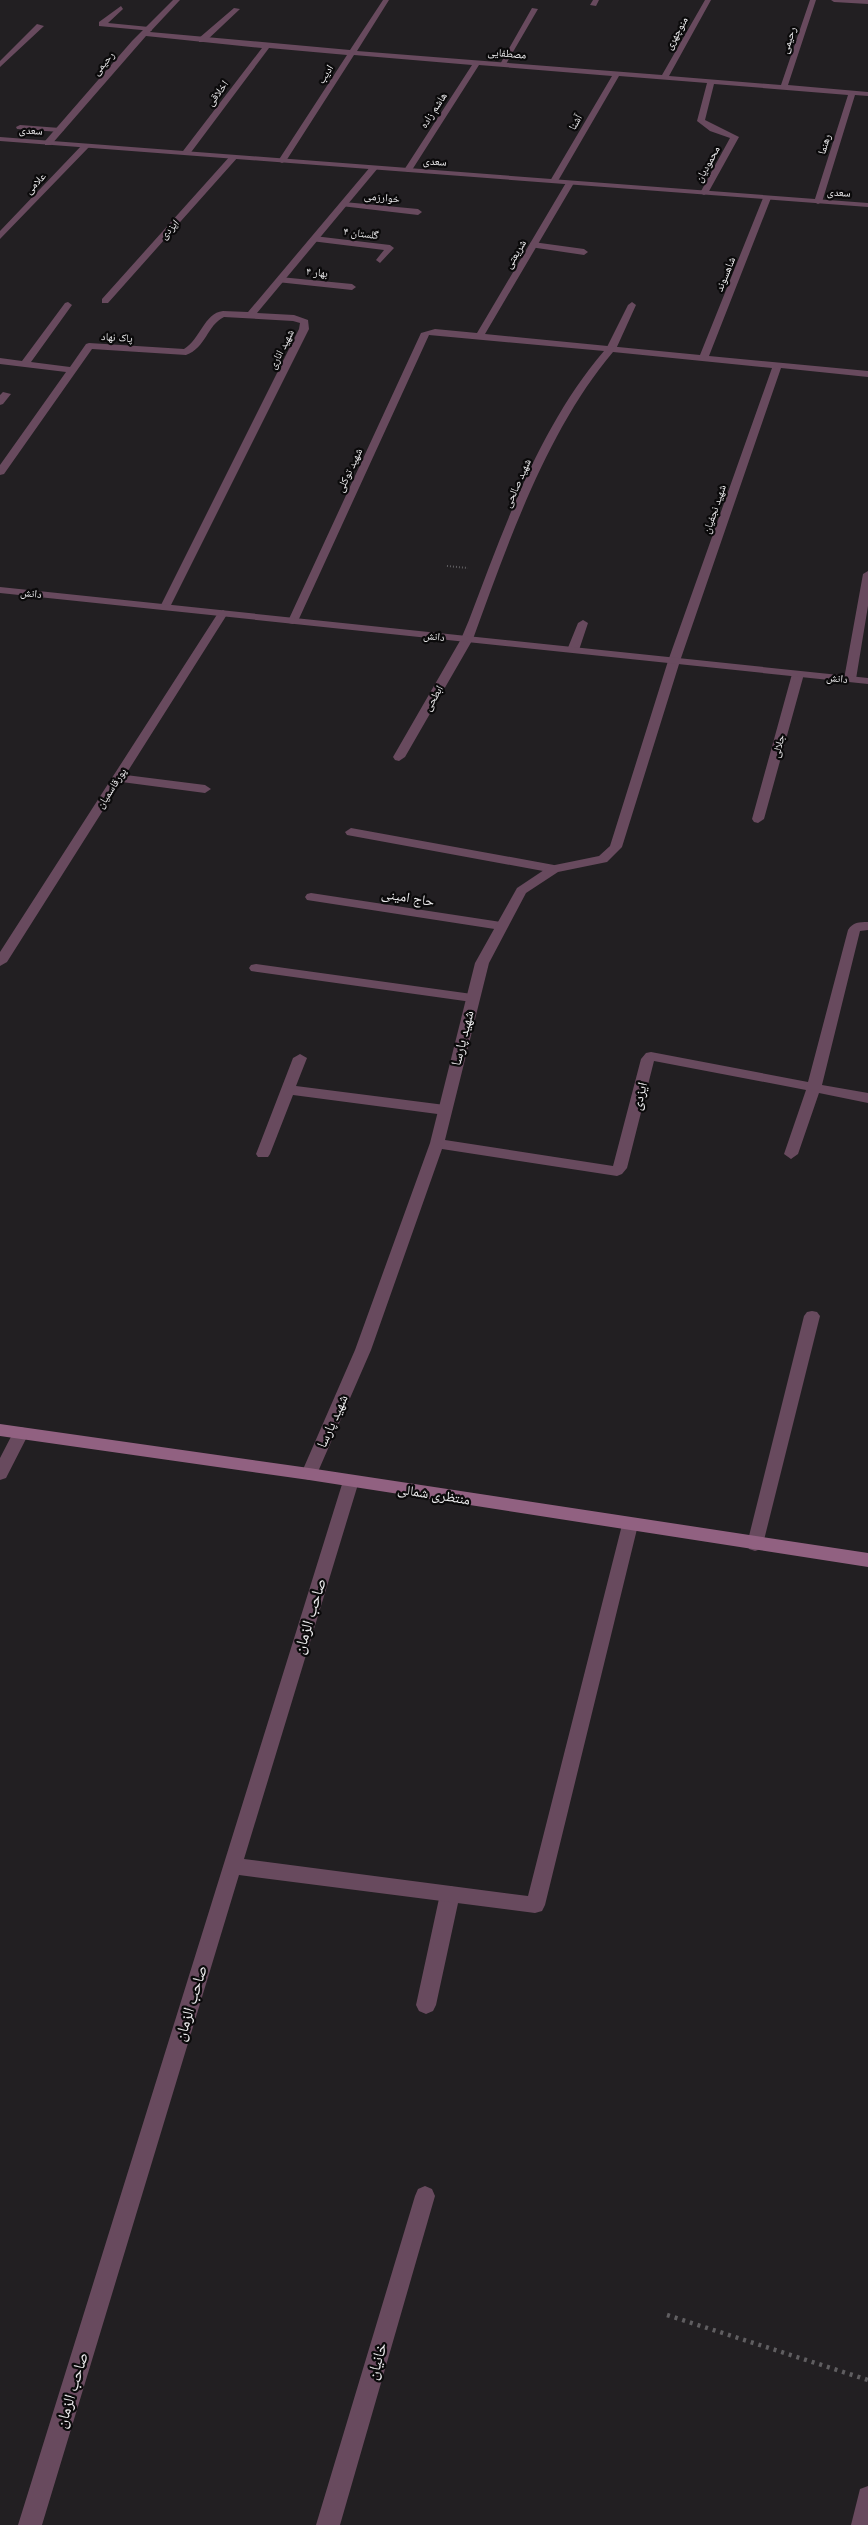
<svg xmlns="http://www.w3.org/2000/svg" width="868" height="2525" font-family="'Roboto Serif','Noto Naskh Arabic',serif">
<style>
.lines{fill:none;stroke-linecap:round;stroke-linejoin:round}
.path-far1{stroke:#605e61;stroke-width:2;stroke-dasharray:1 2;stroke-linecap:butt}
.path{stroke:#605e61;stroke-width:4.5;stroke-dasharray:3 5;stroke-linecap:butt}
.service{fill:#684a5e;fill-rule:evenodd}
.minor{fill:#684a5e;fill-rule:evenodd}
.tertiary{fill:#684a5e;fill-rule:evenodd}
.secondary{fill:#916181;fill-rule:evenodd}
.labels{text-anchor:middle;stroke-width:4.5;stroke-linejoin:round;paint-order:stroke}
.far-street-label{font-size:11px;fill:#edecee;stroke:#0b0a0b}
.street-label{font-size:14px;fill:#edecee;stroke:#0b0a0b}
.near-street-label{font-size:16px;fill:#edecee;stroke:#0b0a0b}
</style>
<rect width="100%" height="100%" fill="#221f22"/>
<g class="lines">
<!-- path-far1 -->
<path class="path-far1" d="M447 566 468 568"/>
<!-- path -->
<path class="path" d="M667 2315 868 2380"/>
<!-- service -->
<path class="service" d="M593 0H599L596 6 590 5Z
M121 6 123 9 108 23 149 27 152 31 99 26V22Z
M234 8 240 9 205 42H199V38Z
M532 8 538 9 506 64 499 66Z
M20 125 60 128 64 130 60 132 17 129 16 127Z
M344 202 418 209 422 212 418 215 341 206 340 204Z
M314 236 390 245 394 248 380 263 376 260 384 250 311 241 310 239Z
M533 242 584 249 588 252 584 255 530 247V243Z
M280 277 352 284 356 287 352 290 277 282 276 280Z
M632 302 636 305 616 349 608 351 606 349 628 305Z
M583 620 588 623 579 650 577 652H569L567 650 578 623Z
M467 636 473 639 405 757 399 761 395 760 393 757 461 639Z
M798 671 804 674 764 819 758 823 754 822 752 819 792 674Z
M118 774 205 785 211 789 205 793 114 781V775Z
M351 828 554 865 560 869 554 873 347 835 345 832Z
M311 893 501 922 507 926 501 930 307 900 305 897 307 894Z
M256 964 472 994 479 998 472 1002 251 971 249 968 251 965Z
M300 1054 307 1058 296 1086 445 1105 452 1110 445 1115 293 1095 270 1154 268 1157H258L256 1154 293 1058Z
M812 1311 817 1312 820 1316 763 1544 761 1549 755 1551 749 1549 747 1544 804 1316 807 1312Z
M450 1886 457 1888 460 1894 436 2005 433 2011 426 2014 419 2011 416 2005 440 1894 443 1888Z
M425 2186 432 2189 435 2196 340 2525H316L415 2196 418 2189Z"/>
<!-- minor -->
<path class="minor" d="M173 0H180L150 32 350 50 383 0H389L357 51 662 75 705 0H711L669 76 781 85 810 0H816L788 85 868 92V96L855 95 822 202 818 204 814 202 848 95 714 84 705 120 739 137 708 193 704 195 700 193 730 138 710 131 697 121 707 83 619 76 558 181 554 183 550 181 612 76 479 65 412 170 408 172 404 170 472 65 354 55 286 161 282 163 278 161 347 55 269 48 189 155H186L182 153 183 151 262 48 146 36 51 145H45V141L132 41Z
M37 24 44 26 0 67V61Z
M83 144 90 146 0 239V231Z
M231 155 238 157 108 303H102V299Z
M371 166 378 168 257 313 294 315 308 320 309 329 170 607 165 610 161 609 160 607 299 329 300 323 293 321 224 317C207 325 206 348 186 355L92 349 4 474 0 475V465L66 372 0 364V358L22 361 65 303 68 302 72 305 31 362 70 367 86 344 89 343 184 349C200 340 204 313 223 311 231 311 240 312 248 312Z
M567 181 574 183 485 334 700 355 763 198 767 196 771 198 709 356 868 371V377L781 368 680 661 622 847 607 862 558 872 526 893 489 963 445 1140 613 1166 641 1059 646 1053 651 1052 808 1082 848 930C853 922 859 922 868 922V930L860 931 822 1085 868 1093V1103L819 1093 798 1154 791 1159 784 1154 806 1090 654 1061 627 1168 622 1174 617 1176 442 1149 371 1350 317 1474 315 1478 309 1480 303 1478 301 1474 355 1350 430 1143 475 963 517 888 550 866 599 856 610 846 668 661 772 368 613 352C547 430 508 543 473 639L467 642 461 639 469 620C504 528 539 427 604 351L429 335 298 621 293 624 289 623 288 621 421 333 435 329 477 333Z
M3 392 11 394 3 404 0 405V395Z
M868 571V606L856 679 850 682 844 679 863 574Z
M223 610 228 613 7 962 0 966V952L218 613Z
M21 1427 27 1429 29 1433 6 1478 0 1480V1458L15 1429Z
M351 1475 357 1477 359 1481 244 1859 528 1896 622 1525 624 1520 630 1519 636 1520 638 1525 545 1905 542 1911 535 1913 239 1875 42 2525H18L343 1481 345 1477Z
M868 2486V2525H851L860 2489Z"/>
<!-- tertiary -->
<path class="tertiary" d="M831 0H868V4L834 2Z
M0 137 868 203V207L0 141Z
M0 587 868 678V684L0 593Z"/>
<!-- secondary -->
<path class="secondary" d="M0 1424 309 1468 868 1553V1567L309 1480 0 1436Z"/>
</g>
<g class="labels">
<!-- far-street labels -->
<g class="far-street-label">
<text transform="translate(676 33) rotate(-61)" y="4">منوچهری</text>
<text transform="translate(788 40) rotate(-72)" y="4">رحیمی</text>
<text transform="translate(507 53) rotate(5)" y="4">مصطفایی</text>
<text transform="translate(103 63) rotate(-49)" y="4">رحیمی</text>
<text transform="translate(325 74) rotate(-57)" y="4">ادیب</text>
<text transform="translate(217 93) rotate(-53)" y="4">اخلاقی</text>
<text transform="translate(433 110) rotate(-57)" y="4">هاشم زاده</text>
<text transform="translate(575 122) rotate(-60)" y="4">آشنا</text>
<text transform="translate(31 130) rotate(4)" y="4">سعدی</text>
<text transform="translate(824 144) rotate(-73)" y="4">رهنما</text>
<text transform="translate(435 161) rotate(4)" y="4">سعدی</text>
<text transform="translate(707 164) rotate(-61)" y="4">محمودیان</text>
<text transform="translate(35 183) rotate(-46)" y="4">علامی</text>
<text transform="translate(839 192) rotate(4)" y="4">سعدی</text>
<text transform="translate(382 197) rotate(6)" y="4">خوارزمی</text>
<text transform="translate(169 229) rotate(-48)" y="4">ایزدی</text>
<text transform="translate(361 233) rotate(7)" y="4">گلستان ۴</text>
<text transform="translate(515 254) rotate(-59)" y="4">شریعتی</text>
<text transform="translate(317 272) rotate(6)" y="4">بهار ۴</text>
<text transform="translate(725 274) rotate(-68)" y="4">شاهسوند</text>
<text transform="translate(117 337) rotate(4)" y="4">پاک نهاد</text>
<text transform="translate(281 349) rotate(-63)" y="4">شهید اناری</text>
<text transform="translate(349 470) rotate(-65)" y="4">شهید توکلی</text>
<text transform="translate(517 483) rotate(-66)" y="4">شهید صالحی</text>
<text transform="translate(714 509) rotate(-71)" y="4">شهید نجفیان</text>
<text transform="translate(31 593) rotate(6)" y="4">دانش</text>
<text transform="translate(434 636) rotate(6)" y="4">دانش</text>
<text transform="translate(837 678) rotate(6)" y="4">دانش</text>
<text transform="translate(433 698) rotate(-60)" y="4">ابطحی</text>
<text transform="translate(778 746) rotate(-75)" y="4">جلالی</text>
<text transform="translate(111 788) rotate(-57)" y="4">پورقاسمیان</text>
</g>
<!-- street labels -->
<g class="street-label">
<text transform="translate(408 897) rotate(9)" y="5">حاج امینی</text>
<text transform="translate(462 1038) rotate(-76)" y="5">شهید پارسا</text>
<text transform="translate(639 1096) rotate(-76)" y="5">ایزدی</text>
<text transform="translate(332 1421) rotate(-66)" y="5">شهید پارسا</text>
<text transform="translate(434 1494) rotate(9)" y="5">منتظری شمالی</text>
</g>
<!-- near-street labels -->
<g class="near-street-label">
<text transform="translate(309 1616) rotate(-73)" y="6">صاحب الزمان</text>
<text transform="translate(190 2003) rotate(-73)" y="6">صاحب الزمان</text>
<text transform="translate(376 2361) rotate(-74)" y="6">خانیان</text>
<text transform="translate(71 2390) rotate(-73)" y="6">صاحب الزمان</text>
</g>
</g>
</svg>
